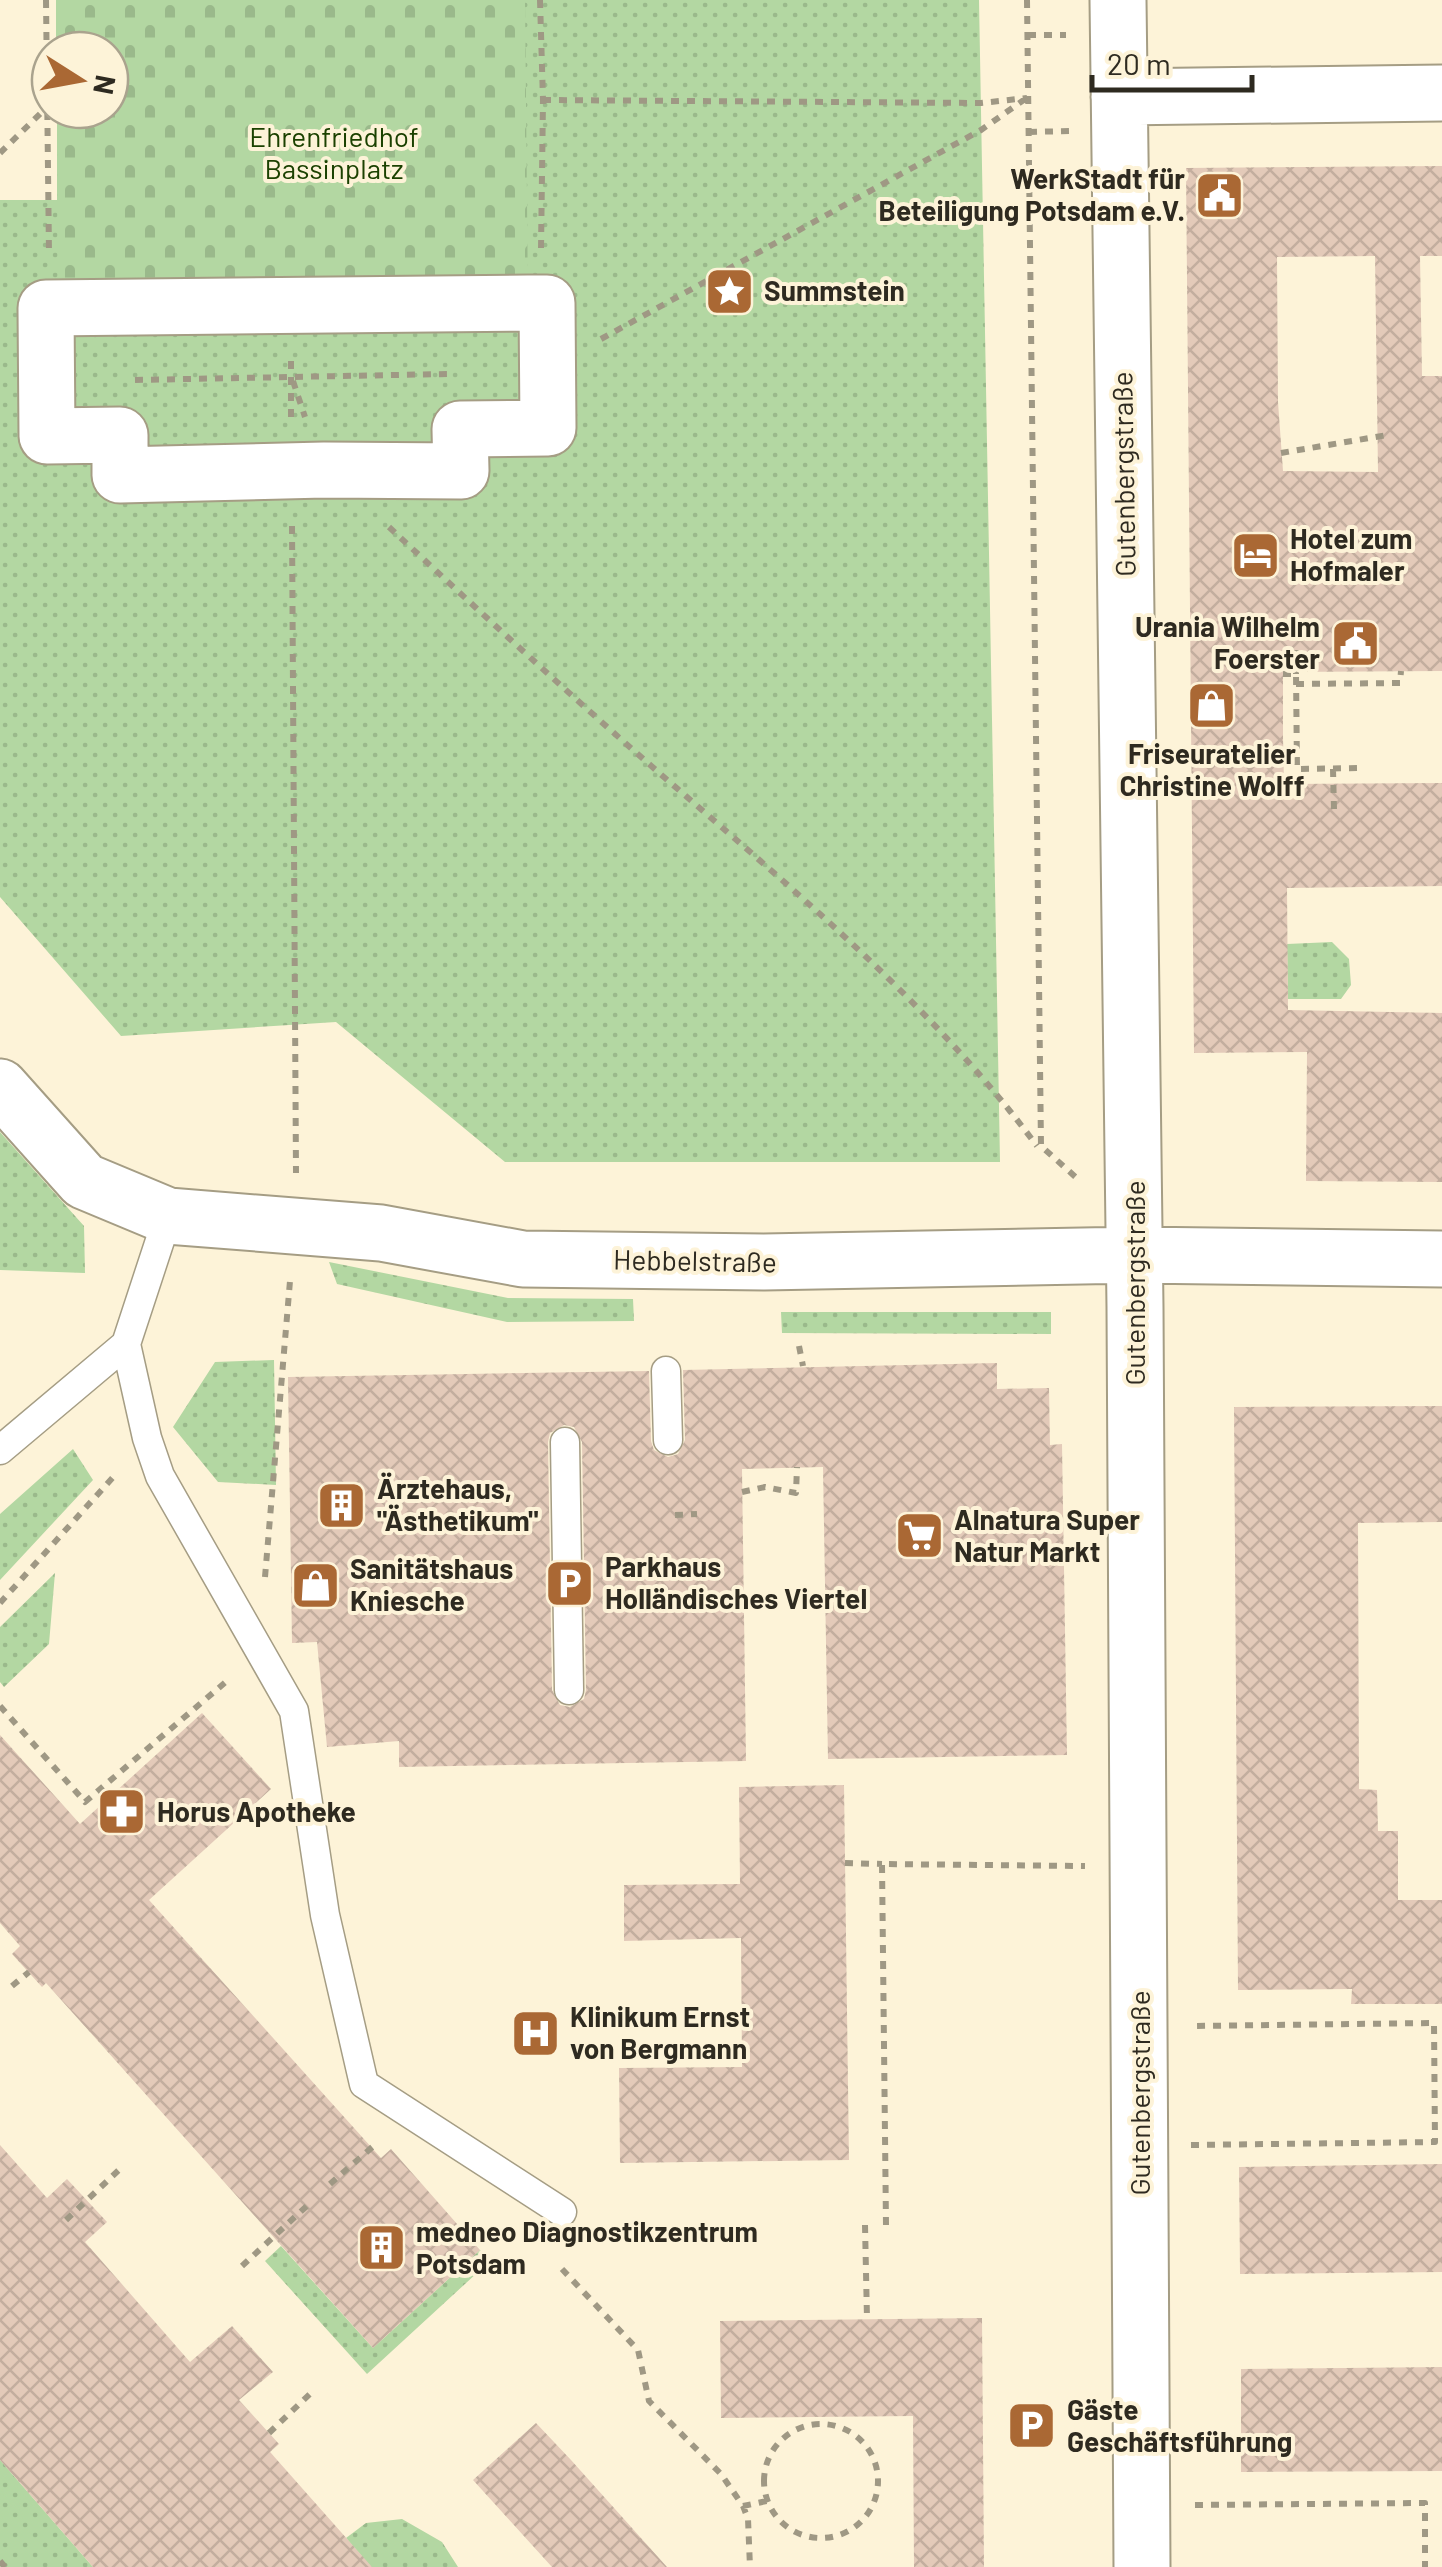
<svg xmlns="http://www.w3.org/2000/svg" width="1442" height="2567" font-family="Barlow,sans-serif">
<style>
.grass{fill:url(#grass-dots)}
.cemetery{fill:url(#cemetery-stones)}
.building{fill:url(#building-cross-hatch);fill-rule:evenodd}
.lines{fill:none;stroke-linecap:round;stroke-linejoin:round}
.lane-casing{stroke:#a59d84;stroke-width:31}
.street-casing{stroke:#a59d84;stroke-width:59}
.path{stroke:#9f9884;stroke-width:6;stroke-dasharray:8 8;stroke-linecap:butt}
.lane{stroke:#fff;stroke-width:28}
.street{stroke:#fff;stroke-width:55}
.labels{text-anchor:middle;stroke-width:8;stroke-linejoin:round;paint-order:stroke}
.park-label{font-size:28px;fill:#1b4100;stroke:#fdf3d8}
.poi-label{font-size:28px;font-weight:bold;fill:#2e2a20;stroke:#fdf3d8;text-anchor:start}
.street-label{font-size:28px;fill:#2e2a20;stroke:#fdf3d8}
</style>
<defs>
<pattern id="grass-dots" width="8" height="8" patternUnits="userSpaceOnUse" patternTransform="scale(2.5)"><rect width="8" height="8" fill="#b3d7a2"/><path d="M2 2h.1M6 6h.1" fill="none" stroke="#9ab98b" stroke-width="1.8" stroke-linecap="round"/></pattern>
<pattern id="cemetery-stones" width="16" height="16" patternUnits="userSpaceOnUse" patternTransform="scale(2.5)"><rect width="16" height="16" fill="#b3d7a2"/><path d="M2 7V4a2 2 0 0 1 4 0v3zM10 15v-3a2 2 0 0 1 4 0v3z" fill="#9ab98b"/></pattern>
<pattern id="building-cross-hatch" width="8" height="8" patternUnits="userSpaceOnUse" patternTransform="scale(2.5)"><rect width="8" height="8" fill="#e3cab9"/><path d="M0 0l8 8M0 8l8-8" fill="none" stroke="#c3ae9f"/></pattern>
</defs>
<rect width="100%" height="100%" fill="#fdf3d8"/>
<!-- grass -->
<path class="grass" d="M56 0H979L1000 1162H505L336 1022 121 1036 0 897V200H57V110H110V50H56Z
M1332 942 1349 959 1351 985 1341 999H1288L1287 944Z
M0 1132 84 1226 85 1273 0 1270Z
M329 1262 508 1298 633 1299 634 1321 507 1322 337 1284Z
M781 1312H1051V1334L782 1333Z
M274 1360 276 1485 218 1482 173 1427 215 1362Z
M73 1449 93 1480 0 1580V1514Z
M55 1573 49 1644 4 1687 0 1682V1627Z
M281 2246 373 2348 480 2250 490 2261 367 2374 265 2261Z
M0 2460 93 2567H0Z
M402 2519 442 2542 458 2567H371L346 2538 366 2523Z"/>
<!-- cemetery -->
<path class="cemetery" d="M56 0H525L528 303 58 309 57 110H110V50H56Z"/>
<!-- building -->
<path class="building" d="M1442 166V256H1420L1422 376H1442V671L1283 672V737L1284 784 1442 783V886L1287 888 1288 1010 1442 1013V1182L1306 1181 1307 1052 1194 1053 1186 168ZM1375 256 1378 472 1283 471 1278 402 1277 257Z
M997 1363V1389L1049 1388 1050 1445 1062 1444 1067 1755 828 1759 823 1467 742 1469 746 1761 399 1767V1741L327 1747 317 1642 292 1643 288 1377 649 1371 651 1441 654 1450 668 1457 678 1454 685 1440 683 1370ZM564 1425 574 1427 582 1442 586 1690 584 1699 570 1707 560 1705 552 1690 548 1442 550 1433Z
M1442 1406V1522L1358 1523 1359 1789 1377 1790 1378 1831H1398V1900H1442V2004H1351L1352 1989 1238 1990 1234 1407Z
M202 1713 271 1789 149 1900 381 2158 391 2149 480 2250 373 2348 46 1983 42 1987 12 1954 20 1946 0 1923V1735L80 1824Z
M844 1785 849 2160 620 2163 619 2068 742 2067 741 1938 624 1941V1885L740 1884 739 1787Z
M0 2145 47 2198 67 2179 107 2222 85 2242 190 2362 232 2326 273 2372 239 2400 279 2444 270 2452 372 2567H93L0 2460Z
M1442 2164V2272L1240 2274 1239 2167Z
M982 2318 984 2567H914L913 2416 721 2418 720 2321Z
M1442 2367V2471L1241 2472V2369Z
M536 2423 571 2460 667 2567H552L473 2480Z"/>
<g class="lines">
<defs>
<path id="lane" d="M126 1344 147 1438 160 1476 294 1711 325 1915 364 2084 562 2212
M666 1371 668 1440
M565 1442 569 1690
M0 1450 126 1344 168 1216"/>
<path id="street" d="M1118 0 1135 1307 1142 2567
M1119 97 1442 93
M528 303H547L548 428 460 429 461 471 324 470 120 475V435L47 436 46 308Z
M0 1087 84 1181 168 1216 381 1233 523 1259 764 1262 1135 1255 1442 1259"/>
</defs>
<!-- lane casing -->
<use href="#lane" class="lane-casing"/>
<!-- street casing -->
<use href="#street" class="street-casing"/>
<!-- path -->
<path class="path" d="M46 0 49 254
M540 0 543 100 541 249
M1027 0 1041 1146 1080 1181
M1028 35H1066
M543 100 981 103 1027 98
M1029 132 1069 131
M0 153 46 108
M601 339 981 130 1028 97
M291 361V418
M135 380 447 374
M293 381 305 417
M1281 453 1387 435
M292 526 296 1173
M389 527C480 612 571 696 665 778 796 892 933 1006 1037 1146
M1283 674H1296L1297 769 1359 768
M1296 674V649
M1296 684 1400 683 1401 671
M1333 769 1334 809
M799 1346 803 1366
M742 1492 765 1487 796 1493 797 1467
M675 1515 697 1514
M265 1577 290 1281
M0 1603 116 1474
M0 1706 85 1802 228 1680
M845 1863 882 1864
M12 1986 29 1972
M1191 2145 1435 2142 1434 2023 1195 2026
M330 2184 378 2142
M66 2220 122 2167
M865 2225 867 2319
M886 2225 882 1864 1085 1866
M242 2266 310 2203
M562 2269 638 2350 649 2401 721 2474 743 2506 748 2519 750 2567
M764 2481a57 57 0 1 1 114 0a57 57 0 1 1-114 0Z
M269 2433 314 2390
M1195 2505 1425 2503V2567
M743 2506 767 2501
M0 2561 5 2567"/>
<!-- lane -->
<use href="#lane" class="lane"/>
<!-- street -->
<use href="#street" class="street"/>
</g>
<!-- icons -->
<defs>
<symbol id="civic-square" viewBox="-11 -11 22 22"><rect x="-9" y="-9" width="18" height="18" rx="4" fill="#aa6834" stroke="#fdf3d8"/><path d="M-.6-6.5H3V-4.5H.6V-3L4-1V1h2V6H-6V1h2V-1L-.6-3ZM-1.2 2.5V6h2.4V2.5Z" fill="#fff"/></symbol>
<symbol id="sight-square" viewBox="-11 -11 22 22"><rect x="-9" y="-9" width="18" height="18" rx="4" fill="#aa6834" stroke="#fdf3d8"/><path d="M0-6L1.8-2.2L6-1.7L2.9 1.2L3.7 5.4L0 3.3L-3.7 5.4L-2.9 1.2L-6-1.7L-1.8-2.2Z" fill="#fff"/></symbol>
<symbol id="hotel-square" viewBox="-11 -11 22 22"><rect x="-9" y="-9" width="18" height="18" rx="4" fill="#aa6834" stroke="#fdf3d8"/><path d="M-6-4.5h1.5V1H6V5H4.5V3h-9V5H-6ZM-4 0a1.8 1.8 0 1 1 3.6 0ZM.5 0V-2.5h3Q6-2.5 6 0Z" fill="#fff"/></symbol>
<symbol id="shop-square" viewBox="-11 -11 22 22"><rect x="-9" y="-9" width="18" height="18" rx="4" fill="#aa6834" stroke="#fdf3d8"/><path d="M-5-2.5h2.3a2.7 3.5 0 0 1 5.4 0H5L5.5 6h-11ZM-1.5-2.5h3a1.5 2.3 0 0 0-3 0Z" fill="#fff"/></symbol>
<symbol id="building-square" viewBox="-11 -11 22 22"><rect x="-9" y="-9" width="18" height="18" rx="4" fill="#aa6834" stroke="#fdf3d8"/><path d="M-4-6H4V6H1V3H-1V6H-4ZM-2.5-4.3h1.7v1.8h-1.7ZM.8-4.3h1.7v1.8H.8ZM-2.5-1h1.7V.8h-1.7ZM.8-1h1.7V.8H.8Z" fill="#fff"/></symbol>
<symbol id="supermarket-square" viewBox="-11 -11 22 22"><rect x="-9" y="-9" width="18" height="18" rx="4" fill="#aa6834" stroke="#fdf3d8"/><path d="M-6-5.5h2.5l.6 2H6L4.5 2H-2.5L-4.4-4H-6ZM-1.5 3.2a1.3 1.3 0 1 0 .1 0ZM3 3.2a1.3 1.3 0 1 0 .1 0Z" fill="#fff"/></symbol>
<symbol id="parking-square" viewBox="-11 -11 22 22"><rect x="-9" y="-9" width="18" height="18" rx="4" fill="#aa6834" stroke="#fdf3d8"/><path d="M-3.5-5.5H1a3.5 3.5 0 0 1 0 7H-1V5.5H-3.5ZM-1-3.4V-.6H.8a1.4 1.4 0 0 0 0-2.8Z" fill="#fff"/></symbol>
<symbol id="pharmacy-square" viewBox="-11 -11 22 22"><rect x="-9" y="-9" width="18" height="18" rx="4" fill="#aa6834" stroke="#fdf3d8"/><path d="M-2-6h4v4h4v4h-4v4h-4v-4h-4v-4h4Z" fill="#fff"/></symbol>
<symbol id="hospital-square" viewBox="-11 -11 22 22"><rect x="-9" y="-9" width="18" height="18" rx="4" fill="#aa6834" stroke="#fdf3d8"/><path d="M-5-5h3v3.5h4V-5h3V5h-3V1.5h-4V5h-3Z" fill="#fff"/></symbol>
</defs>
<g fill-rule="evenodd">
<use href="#civic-square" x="1192" y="168" width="55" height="55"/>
<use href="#sight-square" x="702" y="264" width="55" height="55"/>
<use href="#hotel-square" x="1228" y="528" width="55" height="55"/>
<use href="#civic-square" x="1328" y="616" width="55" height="55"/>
<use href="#shop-square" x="1184" y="678" width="55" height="55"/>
<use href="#building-square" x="314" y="1478" width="55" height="55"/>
<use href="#supermarket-square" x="892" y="1508" width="55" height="55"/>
<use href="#parking-square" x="542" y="1556" width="55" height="55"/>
<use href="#shop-square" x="288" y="1558" width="55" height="55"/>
<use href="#pharmacy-square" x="94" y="1784" width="55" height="55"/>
<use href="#hospital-square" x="508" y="2006" width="55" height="55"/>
<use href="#building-square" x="354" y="2220" width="55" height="55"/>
<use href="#parking-square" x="1004" y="2398" width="55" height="55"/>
</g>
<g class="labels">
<!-- park labels -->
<g class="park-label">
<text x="334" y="147">Ehrenfriedhof<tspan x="334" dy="32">Bassinplatz</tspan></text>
</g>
<!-- poi labels -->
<g class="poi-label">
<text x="1185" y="189" text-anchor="end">WerkStadt für<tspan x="1185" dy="32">Beteiligung Potsdam e.V.</tspan></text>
<text x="764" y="301">Summstein</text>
<text x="1290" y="549">Hotel zum<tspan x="1290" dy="32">Hofmaler</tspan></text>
<text x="1320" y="637" text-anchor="end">Urania Wilhelm<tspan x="1320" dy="32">Foerster</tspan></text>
<text x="1212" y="764" text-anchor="middle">Friseuratelier<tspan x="1212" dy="32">Christine Wolff</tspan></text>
<text x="377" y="1499">Ärztehaus,<tspan x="377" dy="32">"Ästhetikum"</tspan></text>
<text x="954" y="1530">Alnatura Super<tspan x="954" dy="32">Natur Markt</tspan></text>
<text x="605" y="1577">Parkhaus<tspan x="605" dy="32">Holländisches Viertel</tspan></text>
<text x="350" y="1579">Sanitätshaus<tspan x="350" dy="32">Kniesche</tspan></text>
<text x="157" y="1822">Horus Apotheke</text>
<text x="570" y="2027">Klinikum Ernst<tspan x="570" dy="32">von Bergmann</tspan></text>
<text x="416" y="2242">medneo Diagnostikzentrum<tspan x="416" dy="32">Potsdam</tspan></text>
<text x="1067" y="2420">Gäste<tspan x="1067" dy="32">Geschäftsführung</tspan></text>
</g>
<!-- street labels -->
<g class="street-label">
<text transform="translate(1124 474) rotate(-91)" y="10">Gutenbergstraße</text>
<text transform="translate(695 1261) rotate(1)" y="10">Hebbelstraße</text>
<text transform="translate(1135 1283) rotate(-90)" y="10">Gutenbergstraße</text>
<text transform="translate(1140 2093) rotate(-90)" y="10">Gutenbergstraße</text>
</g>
</g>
<!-- north arrow -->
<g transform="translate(80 80) rotate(101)"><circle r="48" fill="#fdf3d8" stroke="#aaa38e" stroke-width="2.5"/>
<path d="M0-8L18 38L0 25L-18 38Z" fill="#aa6834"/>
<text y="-15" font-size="28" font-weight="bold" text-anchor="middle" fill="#2e2a20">N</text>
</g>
<!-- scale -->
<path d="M1092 75v15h160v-15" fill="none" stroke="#2e2a20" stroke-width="5"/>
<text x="1107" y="75" font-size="30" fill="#2e2a20" stroke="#fdf3d8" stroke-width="8" paint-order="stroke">20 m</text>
</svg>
